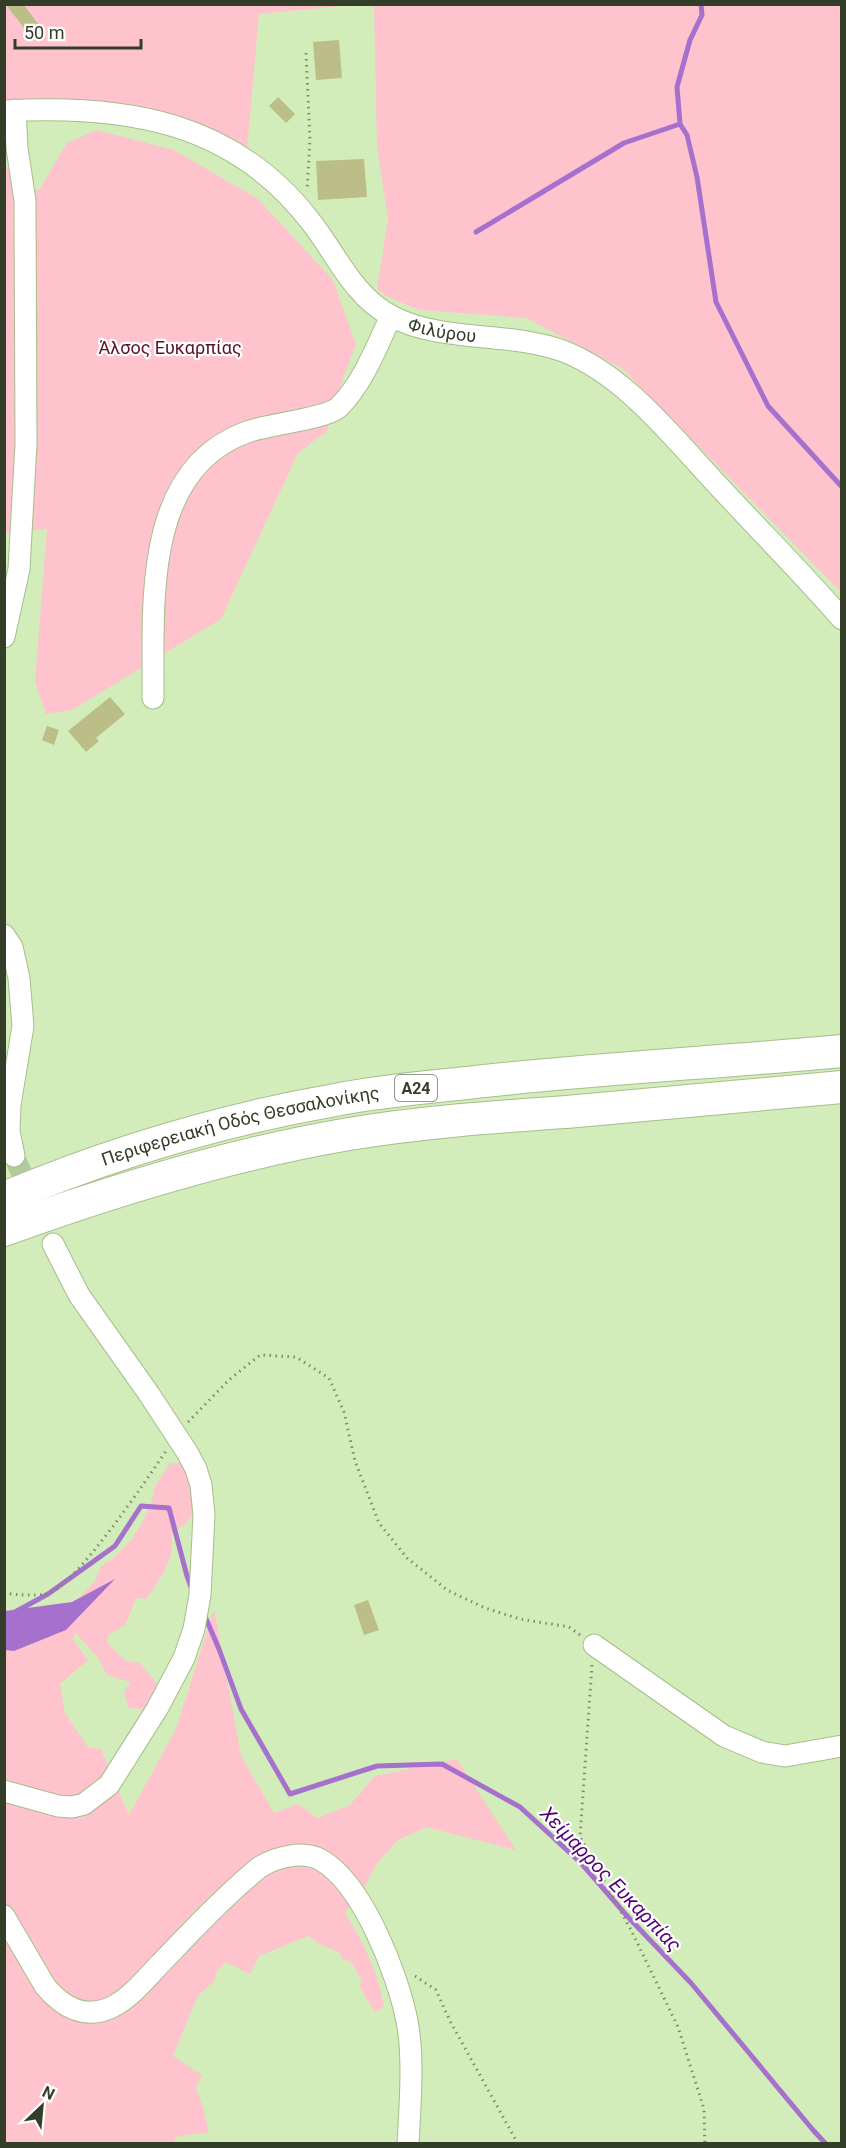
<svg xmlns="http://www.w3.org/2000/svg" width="846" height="2148" font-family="Roboto,sans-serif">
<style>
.green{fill:#fec3cc}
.water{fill:#a671cd}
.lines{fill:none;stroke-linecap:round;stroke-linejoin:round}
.stream{stroke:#a671cd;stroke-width:5}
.building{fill:#bcbe87}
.minor-tunnel{stroke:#b3ca9d;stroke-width:21;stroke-dasharray:21 10;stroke-linecap:butt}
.minor-casing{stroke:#a5be8c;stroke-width:23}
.highway-casing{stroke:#a5be8c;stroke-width:34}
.path{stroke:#7c8d6a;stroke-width:3;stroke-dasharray:1.5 4.5;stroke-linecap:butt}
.minor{stroke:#fff;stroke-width:21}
.highway{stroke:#fff;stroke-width:32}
.labels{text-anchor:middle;stroke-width:4.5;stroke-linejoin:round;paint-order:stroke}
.shield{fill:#fff;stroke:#707768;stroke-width:1.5}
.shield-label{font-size:16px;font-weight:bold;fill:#333d28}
.street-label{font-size:18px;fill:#333d28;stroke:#fff}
.park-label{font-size:18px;fill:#5a1226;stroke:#fff}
.water-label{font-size:20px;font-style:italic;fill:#53027a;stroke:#fff}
</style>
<rect width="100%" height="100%" fill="#d3edba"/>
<!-- green -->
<path class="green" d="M4 5H353L259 14 247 149C166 100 96 98 5 101Z
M374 5H841V592L623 369 526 318 419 310 388 297 377 289 388 219 377 147Z
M96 130 174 150 258 199 333 280 356 344 338 392 327 431 298 453 221 619 72 710 46 714 35 682 47 529 5 533 4 159 12 180 39 190 67 143Z
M170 1463H181C190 1477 201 1508 187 1522 184 1526 176 1529 171 1533 176 1559 160 1579 146 1599L136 1598 126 1624 108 1636 107 1643 126 1661 140 1663 158 1685 143 1709 128 1708 124 1692 131 1682 107 1675 98 1658 75 1632 73 1639 88 1660 60 1684 65 1713 88 1747 101 1749 129 1815 176 1729 214 1609 241 1756 274 1813 298 1804 317 1818 350 1805 375 1776 457 1759 516 1850 426 1827 398 1840 377 1863 366 1884 345 1913C363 1942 379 1973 384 2007L375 2012 360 1988 361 1979 351 1962 342 1959 339 1952 323 1946 308 1936 259 1956 250 1974 225 1962 216 1973 215 1980 197 1997 173 2056 202 2075 196 2088 204 2111 209 2132 175 2137V2143H5L4 1625 57 1610 79 1598 95 1581 100 1567 116 1556 131 1540 142 1523 152 1501 155 1487Z"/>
<!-- water -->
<path class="water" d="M115 1579 66 1630 14 1651 5 1650V1611L72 1602Z"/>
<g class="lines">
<!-- stream -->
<path class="stream" d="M701 4 702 15 690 40 677 87 680 124 687 135 697 177 716 302 768 406 842 487
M476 232 624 143 680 124
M204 1614 219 1649 241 1709 290 1794 377 1766 442 1764 520 1807 581 1863 628 1917 691 1983 813 2130 826 2144
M4 1618 48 1594 115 1546 141 1506 169 1508 187 1576 192 1590"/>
</g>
<!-- building -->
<path class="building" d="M9 4H23L45 33 34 41 7 6Z
M339 40 342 78 316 80 313 42Z
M278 97 295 114 286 123 269 106Z
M364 159 367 197 318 200 316 161Z
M110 697 125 714 96 738 99 741 86 752 68 731Z
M47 726 59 730 54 745 42 740Z
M368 1600 379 1630 364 1635 354 1605Z"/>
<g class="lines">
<!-- minor-tunnel -->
<path class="minor-tunnel" d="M14 1156 53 1244"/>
<defs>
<g id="minor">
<path id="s1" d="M4 111C125 104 234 121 311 222 337 255 352 295 391 316 442 343 508 331 563 351 628 376 678 444 725 493 764 535 804 575 842 619"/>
<path d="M4 637 19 569 26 444 25 201 17 148 15 110"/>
<path d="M153 698C154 608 141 470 247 432 268 424 326 419 339 407 363 383 377 346 391 316"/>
<path d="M4 935 12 947 19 978 23 1026 10 1105 9 1131 14 1156"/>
<path d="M594 1645 724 1736 762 1752 785 1756 842 1746"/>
<path d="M4 1791 58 1806 72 1807 84 1804 109 1785 157 1709 184 1658 194 1629 200 1595 204 1515 201 1485 196 1469 187 1452 149 1394 79 1295 53 1244"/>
<path d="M4 1916 45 1986C62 2007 85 2020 112 2007 130 1998 145 1980 159 1965 185 1938 211 1910 239 1885 246 1879 253 1872 260 1867 276 1857 303 1850 321 1860 363 1884 398 1975 407 2021 414 2056 410 2107 408 2144"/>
</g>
<g id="highway">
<path id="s2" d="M4 1198C111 1153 221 1120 335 1100 375 1092 416 1088 457 1084 585 1069 713 1063 842 1051"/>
<path d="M4 1230C117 1189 231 1154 349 1134 421 1122 494 1117 566 1112 658 1104 750 1096 842 1087"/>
</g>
</defs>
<!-- minor casing -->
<use href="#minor" class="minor-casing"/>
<!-- highway casing -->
<use href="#highway" class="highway-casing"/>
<!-- path -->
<path class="path" d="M306 53 310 140 307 191
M188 1422 229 1380 260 1355 296 1357 329 1378 344 1412 355 1461 379 1523 407 1558 447 1590 485 1608 520 1619 569 1627 580 1635
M4 1593C17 1595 35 1596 47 1594 75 1587 147 1479 166 1451
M592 1665 580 1837 631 1930 678 2027 704 2109 705 2144
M415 1976 436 1990 450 2021 518 2144"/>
<!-- minor -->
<use href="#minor" class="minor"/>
<!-- highway -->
<use href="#highway" class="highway"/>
</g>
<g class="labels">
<!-- shield labels -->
<rect class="shield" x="395" y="1075" width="42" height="26" rx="4.5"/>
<g class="shield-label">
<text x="416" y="1094">Α24</text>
</g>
<!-- street labels -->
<g class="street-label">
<text dy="6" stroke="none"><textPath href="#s1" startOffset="520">Φιλύρου</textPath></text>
<text dy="6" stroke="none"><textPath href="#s2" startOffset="248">Περιφερειακή Οδός Θεσσαλονίκης</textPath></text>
</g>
<!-- park labels -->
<g class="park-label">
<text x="170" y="354">Άλσος Ευκαρπίας</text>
</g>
<!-- water labels -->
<g class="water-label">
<text transform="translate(611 1879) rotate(46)" y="7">Χείμαρρος Ευκαρπίας</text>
</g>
</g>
<!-- border -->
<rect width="846" height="2148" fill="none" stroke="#333d28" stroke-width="12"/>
<!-- north arrow -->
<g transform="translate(42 2106) rotate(26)" stroke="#ffffff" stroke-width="4.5" paint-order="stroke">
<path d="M0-4.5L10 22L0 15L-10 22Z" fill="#333d28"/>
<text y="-9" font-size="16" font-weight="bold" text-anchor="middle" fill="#333d28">N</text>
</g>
<!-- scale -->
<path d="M15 39v9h126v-9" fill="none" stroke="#333d28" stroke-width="3"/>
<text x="24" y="39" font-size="18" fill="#333d28" stroke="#ffffff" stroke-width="4.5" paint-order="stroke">50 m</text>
</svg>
